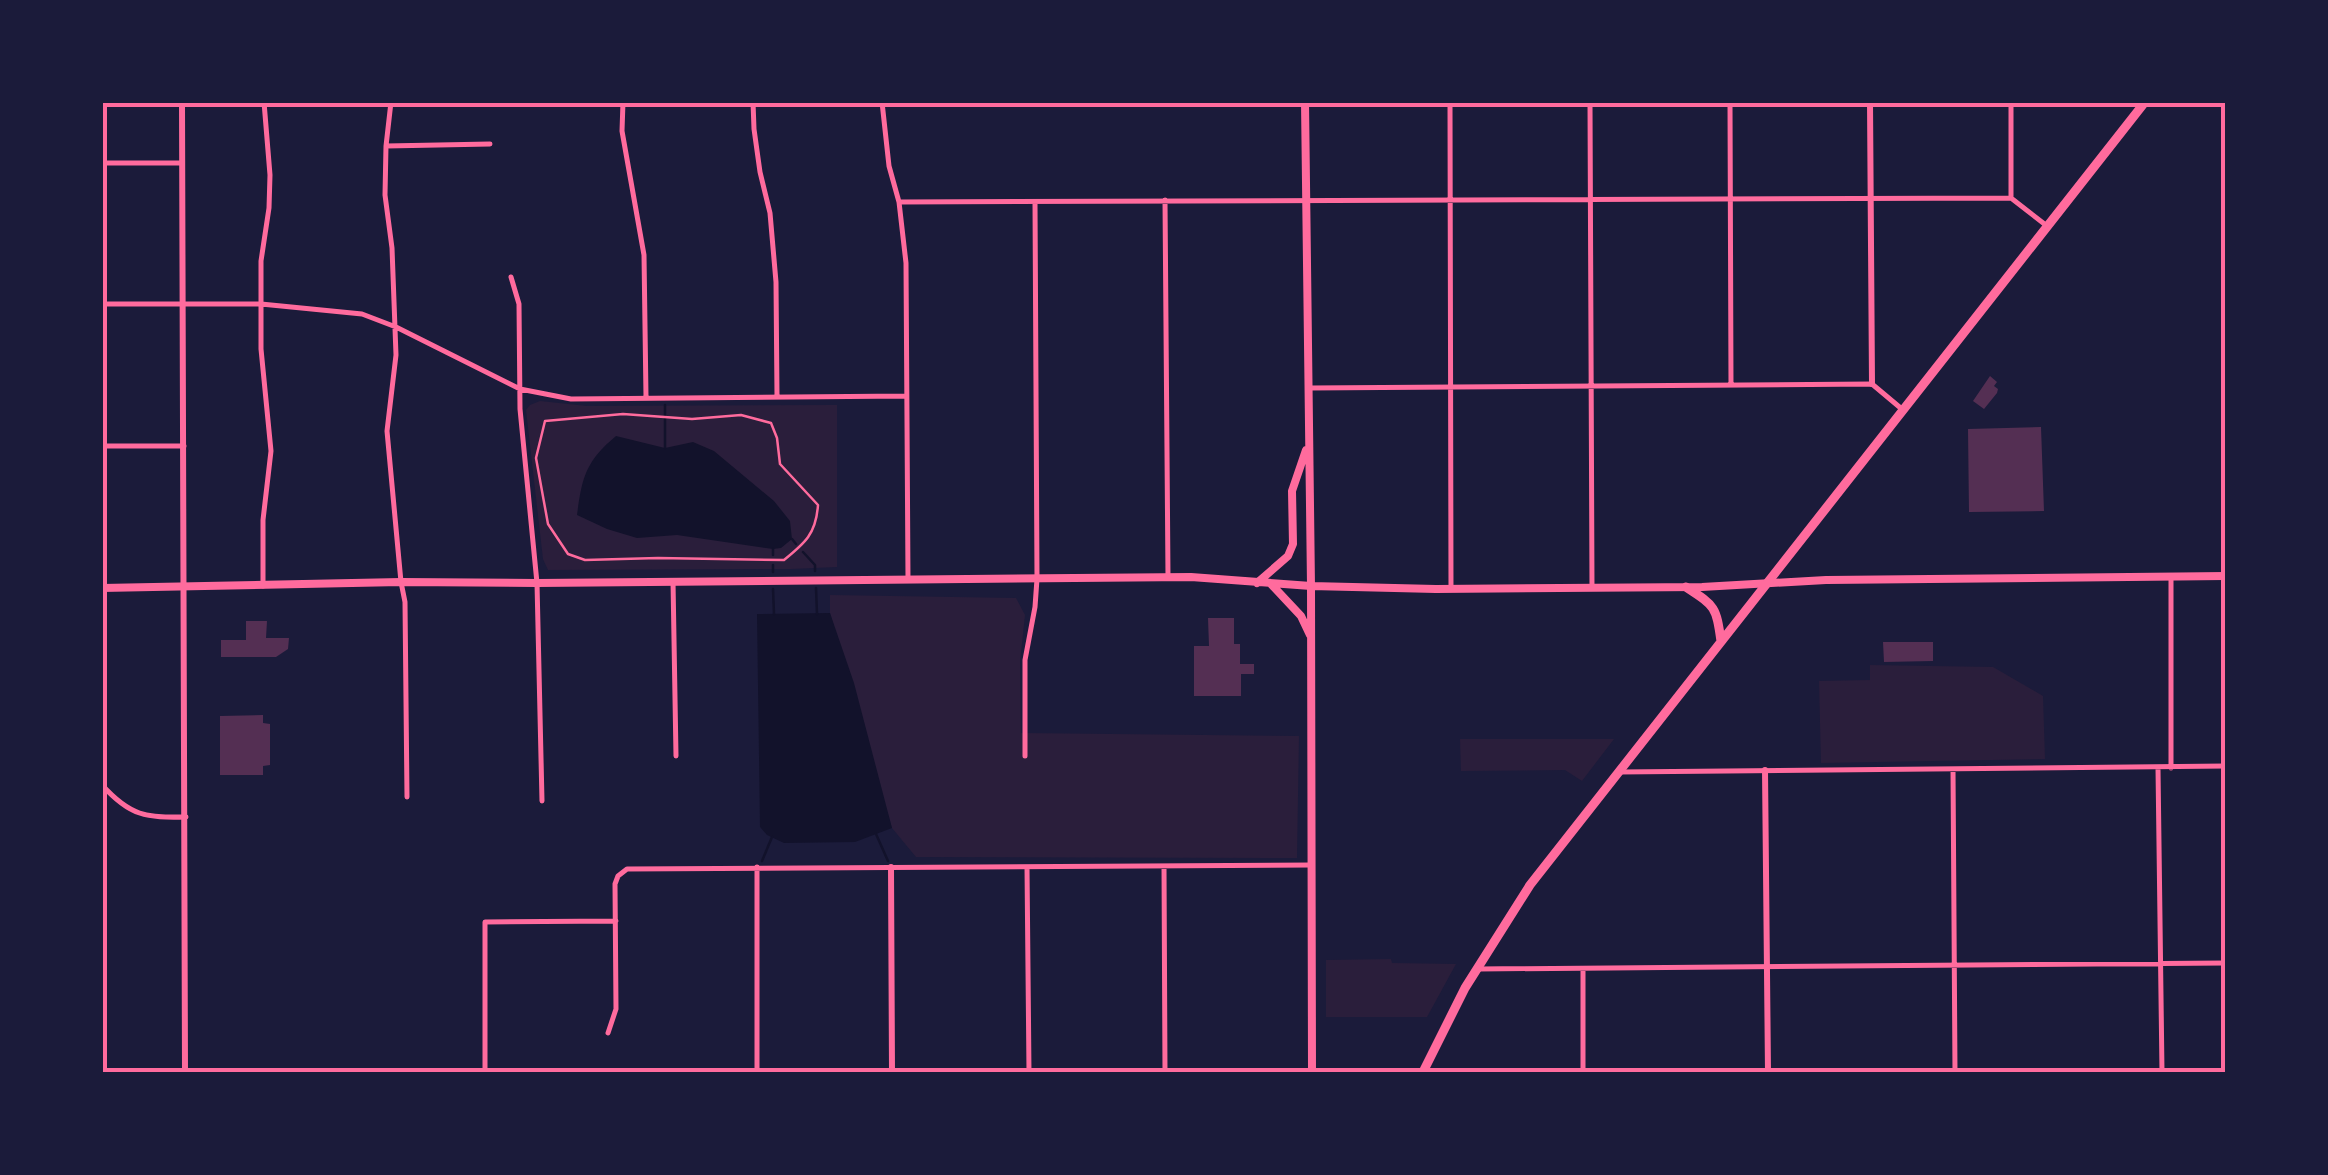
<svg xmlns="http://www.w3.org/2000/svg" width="2328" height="1175" font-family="Lato,sans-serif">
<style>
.green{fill:#2a1e3b}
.water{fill:#12122b}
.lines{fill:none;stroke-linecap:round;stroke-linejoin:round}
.stream{stroke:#12122b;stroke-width:2.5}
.building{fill:#542f53}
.path{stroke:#ff6b9d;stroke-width:2.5}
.minor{stroke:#ff6b9d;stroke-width:5}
.tertiary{stroke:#ff6b9d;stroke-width:6}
.secondary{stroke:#ff6b9d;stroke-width:8}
.primary{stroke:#ff6b9d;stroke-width:9}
.neatline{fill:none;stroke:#ff6b9d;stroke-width:4}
</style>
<rect width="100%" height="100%" fill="#1b1b3a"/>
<!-- green -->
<path class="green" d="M540 401 587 406 837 405V567L791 569 548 570 543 559 526 410 530 405Z
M830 595 1016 598 1025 615 1020 662 1021 733 1299 736 1297 858 916 857 892 828 830 613Z
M1870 665 1993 667 2043 696 2045 759 1821 763 1819 681 1870 680Z
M1460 739H1614L1582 781 1565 770 1461 771Z
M1391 959 1392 963 1456 964 1427 1017H1326V960Z"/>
<!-- water -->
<path class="water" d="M616 436 665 448 693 442 714 451 774 501 790 521 792 539 781 548 773 549 677 535 637 538 607 529 577 515C582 477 586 461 616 436Z
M830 613 854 683 892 828 855 842 784 843 767 835 760 827 757 614Z"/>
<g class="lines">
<!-- stream -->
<path class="stream" d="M665 405V448
M792 539 796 544
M773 549V555
M803 552 815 565V571
M773 565V572
M816 588 817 614
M773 589 774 614
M876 834 888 861
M762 861 772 837"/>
</g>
<!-- building -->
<path class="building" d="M1990 376 1997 382 1994 386 1998 389 1997 393 1984 409 1973 401Z
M2041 427 2044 511 1969 512 1968 429Z
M1208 618H1234V644H1240V664H1254V674H1241V696H1194V646H1209Z
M246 621H267L266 638H289L288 649 276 657H221V640H246Z
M1883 642H1933V661L1884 662Z
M263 715V723L270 724V765L263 766V775H220V716Z"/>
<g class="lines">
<!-- path -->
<path class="path" d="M623 414 692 419 741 415 771 423 777 438 780 464 818 505C816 534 805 543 784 560L658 558 585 560 568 554 548 524 536 458 545 421Z"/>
<!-- minor -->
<path class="minor" d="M391 102 386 146 385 195 392 248 396 355 387 431 401 582 405 602 407 797
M623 102 622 131 644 255 646 397
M753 102 754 129 760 172 770 213 776 282 777 396
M882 102 889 166 899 202 906 263 908 579
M1450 102 1451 588
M1590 102 1592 588
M1730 102 1731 384
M2011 102V198
M386 146 490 144
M102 163H182
M1165 200 1168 577
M899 202 2011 198 2047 226
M511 277 519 304 520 409 537 583 542 801
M102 304H261L362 314 396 327 520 389 571 399 906 396
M1310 388 1872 384 1903 410
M102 446H184
M2171 576V768
M673 581 676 756
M263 586V520L271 451 261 349V261L269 208 270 175 264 102
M1025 756V660L1035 607 1037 579 1035 202
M2158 768 2162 1072
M1953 769 1955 1072
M1619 772 2226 766
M102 785C130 816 146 818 186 817
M1164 866 1165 1072
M757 867V1072
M1027 867 1029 1072
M1479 969 2226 963
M1583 969V1072
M608 1033 616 1009 615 884 618 876 627 869 1312 865
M485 1072V922L616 921"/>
<!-- tertiary -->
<path class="tertiary" d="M182 102 185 1072
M1870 102 1872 384
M1765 770 1768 1072
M891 867 892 1072"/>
<!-- secondary -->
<path class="secondary" d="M1305 102 1311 586 1312 1072
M1257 583 1288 556 1293 544 1292 491 1306 450
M1271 584 1301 616 1310 635
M102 588 401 582 537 583 1191 577 1311 586 1436 589 1702 587 1826 580 2226 576"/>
<!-- primary -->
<path class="primary" d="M1686 587C1715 606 1716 606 1721 641
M1423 1072 1465 988 1530 885 2145 102"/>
</g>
<!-- border -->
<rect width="2328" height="1175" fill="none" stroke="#1b1b3a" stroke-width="210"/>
<rect x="105" y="105" width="2118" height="965" class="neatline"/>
</svg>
